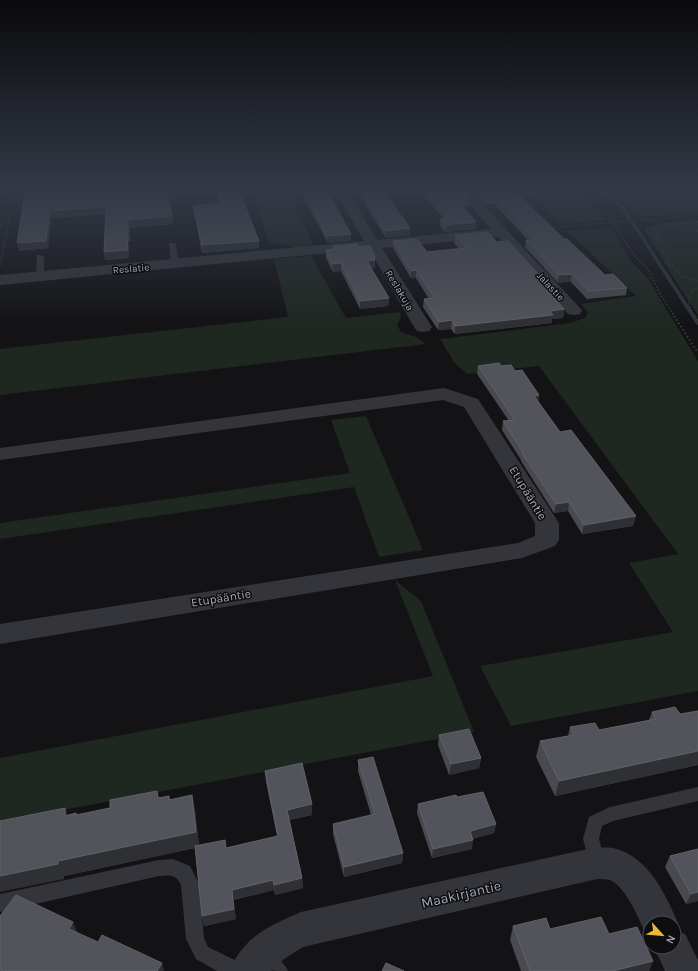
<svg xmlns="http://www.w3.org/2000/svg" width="698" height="971" font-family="Karla,sans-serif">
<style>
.green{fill:#1f2721}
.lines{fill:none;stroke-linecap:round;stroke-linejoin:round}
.stream{fill:#2c333a;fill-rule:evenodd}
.path-far1{stroke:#3a3c40;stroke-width:1.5;stroke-dasharray:1.5 2;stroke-linecap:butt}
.path{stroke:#3a3c40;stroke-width:2;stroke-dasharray:1.5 2.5;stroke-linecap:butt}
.lane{fill:#34353a;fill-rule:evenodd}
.street{fill:#34353a;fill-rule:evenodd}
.wall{fill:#494a50}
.shaded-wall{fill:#2f3034}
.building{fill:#53545b;stroke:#606269}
.labels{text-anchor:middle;stroke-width:3;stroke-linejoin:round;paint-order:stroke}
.far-street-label{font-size:10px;fill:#a5a9b5;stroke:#0e0e10}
.street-label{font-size:12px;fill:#a5a9b5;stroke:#0e0e10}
.near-street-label{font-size:14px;fill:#a5a9b5;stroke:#0e0e10}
</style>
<rect width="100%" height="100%" fill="#131315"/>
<!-- green -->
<path class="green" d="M253 191H288L314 247 295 249 284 244 269 243Z
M526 191H579L594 205 606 220 560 224Z
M609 191H698V212L653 216 634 215 630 207Z
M698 220V315L681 290 645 231 648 227 674 221Z
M612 228 631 261 648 279 698 361V691L511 726 480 666 673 632 629 563 678 554 539 366 467 374 454 362 440 339 570 323 585 318 588 312 581 304 636 296 567 231Z
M311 256 346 318 400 312 401 317 397 325 401 332 416 337 426 344 0 395V349L288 317 274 259Z
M366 416 423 550 379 557 354 487 0 539V523L350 473 331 420Z
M395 580 421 601 474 732 0 822V758L433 676Z"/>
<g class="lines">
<!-- stream -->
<path class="stream" d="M599 191H604L625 207 631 219 630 220H628L622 209Z
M632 222 635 223 698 320V325L696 324 631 223Z"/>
<!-- path-far1 -->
<path class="path-far1" d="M587 191 603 206 633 254 648 269 659 292 675 317
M655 191 648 194 644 201 659 218
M648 220 666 224
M698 222 655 227 658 233V241L665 247 662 251 668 257V263L674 267 681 276 698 281
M0 225H7
M673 226 698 231
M549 228 698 215
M0 265 15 191
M696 317C688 308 687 300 693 289H698"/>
<!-- path -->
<path class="path" d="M674 316 698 353
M695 316 698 320"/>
<!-- lane -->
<path class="lane" d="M169 243H175L176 245 179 264 178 266H172L171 264Z
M37 255H40L44 257V276L40 278 36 276Z
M698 787V801L613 821 602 826 599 839 605 862 603 868 597 870 591 868 583 839 589 817 610 807Z
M173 859 190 866 199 884 204 938 208 947 243 964 245 971H217L196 959 186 939 181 885C176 874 170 875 159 876L0 912V894L159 860Z
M262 949C272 953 284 961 288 971 273 971 259 971 253 958L256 952Z"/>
<!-- street -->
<path class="street" d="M335 191H348L377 240 491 229 457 191H470L582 310 580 314 574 315 568 314 498 237 382 248 432 327 429 331 423 332 417 331 414 327 369 249 0 285V275L364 241Z
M444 388 478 399 559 523V540L555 546 522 558 0 644V624L518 543 535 536V523L464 407 443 400 0 460V448Z
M597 847C602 848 608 847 613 848 648 856 665 893 678 923L675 930 685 934 698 960V971H665L654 947H674V923H650V937L647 936C639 920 627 888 610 880 606 879 601 879 597 879L303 947 284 959 271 971H229C244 937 268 926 301 912Z"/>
</g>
<!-- wall -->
<path class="wall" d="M25 191 172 216 173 224 130 228V241H128L129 258 105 260 104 252 106 214 51 218 48 248 19 251Z
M216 191H239L259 241V248L202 253 194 213 193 206 220 203Z
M303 191H327L351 234V241L328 243 303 197Z
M357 191H385L394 206 410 228V235L386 238Z
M420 191H462L469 199 468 206H463L476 222V229L445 232 440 226V219H444Z
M472 191H512L564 239 605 275 627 288 626 295 587 299 570 281 558 283 525 247 526 240H528L494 204H485Z
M455 235 497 242 540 281 564 309 563 318 552 319V323L455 334 451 329 438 330 423 307 424 299H429L416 278H411L393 248V241L427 252 459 249 454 243Z
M333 246 359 247 375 268H371L389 298 388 306 360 309 341 271 333 272 326 258V250L333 249Z
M478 366H501L515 371 539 395 538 401 560 432 633 526 582 534 568 511 554 513 521 461V460L502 430 503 421H509L477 374Z
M698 711V765L555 796 536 757 540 741 568 736 570 727 599 730 649 720 652 712 680 714Z
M439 735 481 758 479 768 449 775 438 745Z
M358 760 403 853 402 863 344 877 333 834V824L371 815 358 771Z
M265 771 312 815 289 820 302 878 303 888 275 895 274 890 233 900 236 919 204 926 202 916 195 848 64 876V879L65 808 67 815 76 813 77 815 110 808 157 791 159 798 169 796 170 800 192 795 195 811 199 845 226 848 277 836 266 782Z
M457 797 496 824 494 833 472 839V849L432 858 417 813 418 804Z
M698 849V901L686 904 665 867 670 856Z
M513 926 609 934 653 961 649 971H521L510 940Z"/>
<!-- shaded-wall -->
<path class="shaded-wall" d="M106 207 107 214 51 218 48 248 19 251 17 243 50 211Z
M172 216 173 224 130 228V241L128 234V220Z
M476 222V229L445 232 446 225Z
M410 228V235L386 238V231Z
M127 234 129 258 105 260 104 252Z
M351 234V241L328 243 327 236Z
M259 241V248L202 253V245Z
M375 260V268H367V261Z
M341 263V271L333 272 332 264Z
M416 270V278H411V271Z
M572 274 570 281 558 283 559 275Z
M540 276 539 284 536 277Z
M389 298 388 306 360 309V301Z
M564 309 563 318 552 319V323L455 334V326L550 311Z
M452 320 451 329 438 330 439 322Z
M539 395 538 403 534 396Z
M569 502 568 511 554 513 556 504Z
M636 516 633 526 582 534 584 525Z
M698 751V765L555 796 559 781Z
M481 758 479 768 449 775 451 764Z
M192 795 195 811 199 847 64 876V879L0 892V876L58 861Z
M312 804V815L288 820 287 810Z
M65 808 70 824 65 816Z
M496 824 494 833 468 840 470 831Z
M473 840 472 849 432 858 433 849Z
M403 853 402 863 344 877V867Z
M302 878 303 888 275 895 274 885Z
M273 880 274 890 233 900 236 919 204 926 202 916 232 890Z
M698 892V901L686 904 691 894Z
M73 922 79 937 69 929Z
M653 961 649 971H613Z
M162 963 164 971H157Z"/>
<!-- building -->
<path class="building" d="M25 191H167L172 216 128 220V234H127L128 250 104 252 106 207 50 211 46 241 17 243Z
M218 191H239L259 241 202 245 193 206 221 203Z
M304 191H327L351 234 327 236Z
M362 191H385L394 206 410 228 386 231Z
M426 191H462L469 199 458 200 476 222 446 225 440 219 448 218 445 215 446 214Z
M479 191H512L519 197H521L564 239H567L605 275 613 274 627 288 588 291 572 274 559 275 526 240H535L495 197 485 198Z
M487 232 497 242 508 241 540 276 536 277 564 309 550 311 553 315 455 326 452 320 439 322 424 299 435 298 416 270 411 271 393 241 417 239 427 252 466 248 455 235Z
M357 244 359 247 370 246 374 254 375 260 367 261 389 298 360 301 341 263 332 264 326 250 334 249 333 246Z
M499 363 501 366 511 365 515 371 522 370 539 395 534 396 560 432 571 430 636 516 584 525 569 502 556 504 522 453 523 452 503 421 515 420 478 366Z
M675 707 680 714 698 711V751L559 781 540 741 574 735 570 727 595 723 599 730 656 719 652 712Z
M469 729 481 758 451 764 439 735Z
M373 757 403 853 344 867 333 824 375 814 358 760Z
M302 763 312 804 287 810 302 878 274 885 273 880 232 890 234 909 202 916 195 846 225 840 226 848 278 836 265 771Z
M157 791 158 798 169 796V800L192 795 196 832 58 861V864L0 876V821L65 808V816L76 813V815L110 808V800Z
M483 792 496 824 470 831 473 840 433 849 418 804 456 795 457 797Z
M698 849V892L691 894 670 856Z
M16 895 73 922 69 929 98 942 102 935 162 963 157 971H158H3L0 970V916Z
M601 917 609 934 637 927 653 961 613 971H530L513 926 546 918 550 929Z
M386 963 404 971H382Z"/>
<!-- sky -->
<linearGradient id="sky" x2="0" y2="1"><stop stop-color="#0a0a0c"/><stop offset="0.58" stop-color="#333946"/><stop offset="1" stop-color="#333946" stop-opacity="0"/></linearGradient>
<rect width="698" height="327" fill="url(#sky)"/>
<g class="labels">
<!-- far-street labels -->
<g class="far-street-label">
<text transform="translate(131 268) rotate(-5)" y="4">Reslatie</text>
<text transform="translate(551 286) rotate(47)" y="4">Jalastie</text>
<text transform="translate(400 290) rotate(59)" y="4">Reslakuja</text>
</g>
<!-- street labels -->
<g class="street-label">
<text transform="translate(528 493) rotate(59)" y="4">Etupääntie</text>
<text transform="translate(221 598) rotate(-9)" y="4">Etupääntie</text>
</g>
<!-- near-street labels -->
<g class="near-street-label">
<text transform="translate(461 894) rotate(-13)" y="5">Maakirjantie</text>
</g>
</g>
<!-- north arrow -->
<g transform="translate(662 935) rotate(117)"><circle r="19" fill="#0e0e10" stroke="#4a4c52"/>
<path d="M0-3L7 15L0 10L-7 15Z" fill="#edb833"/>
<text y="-6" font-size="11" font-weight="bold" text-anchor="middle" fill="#a5a9b5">N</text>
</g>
</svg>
